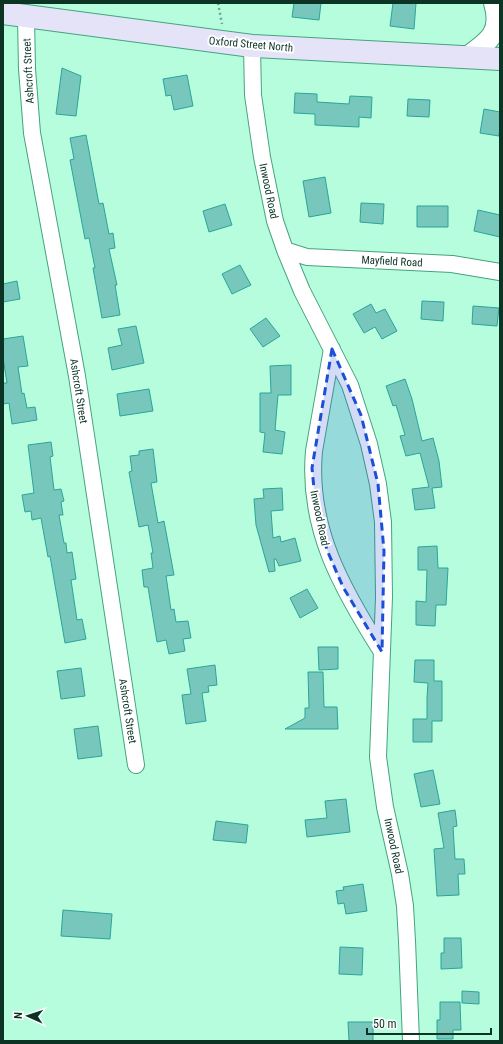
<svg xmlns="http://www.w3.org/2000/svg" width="503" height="1044" font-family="'Roboto Condensed',sans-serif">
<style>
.building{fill:#77c7bc;stroke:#2aa598}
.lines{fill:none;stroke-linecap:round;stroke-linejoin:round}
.minor-casing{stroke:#46a37f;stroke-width:18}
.tertiary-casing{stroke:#46a37f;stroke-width:22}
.secondary-casing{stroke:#46a37f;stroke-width:24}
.path{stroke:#6ea78f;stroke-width:2.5;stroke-dasharray:2 3;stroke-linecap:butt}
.minor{stroke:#fff;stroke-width:16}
.tertiary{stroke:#fff;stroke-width:20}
.secondary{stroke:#e4e3f7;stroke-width:22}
.marked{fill:#1d4ed8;fill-opacity:0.2;stroke:#1d4ed8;stroke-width:3;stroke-dasharray:8 5;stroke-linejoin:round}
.labels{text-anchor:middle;stroke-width:4;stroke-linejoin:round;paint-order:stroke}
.street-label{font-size:11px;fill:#0c3425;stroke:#fff}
</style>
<rect width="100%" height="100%" fill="#b6fddd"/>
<!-- building -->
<path class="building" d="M294 3H321L319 20 292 17Z
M393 3H416L414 29 390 26Z
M62 68 81 76 76 116 56 114Z
M187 75 193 106 174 110 171 95 166 96 163 79Z
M295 93 317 94V102L349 104 350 96 372 97 371 118 359 117V127L315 125V114L294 113Z
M408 99 430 100 429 117 407 116Z
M484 109 500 112V134L499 133V136L480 133Z
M86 135 99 204 103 203 109 234 113 233 115 248 109 249 117 285H115L120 315 102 318 93 268H95L89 238 85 239 70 160 74 159 70 138Z
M325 177 331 213 309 217 303 181Z
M361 203 384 204 383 224 360 222Z
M225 204 232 225 209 232 203 211Z
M417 206H448V227H417Z
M478 210 500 215V237L474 231Z
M240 265 251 285 232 294 222 274Z
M17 281 20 299 3 302V284Z
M422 301 444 302 443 321 421 319Z
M371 304 376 313 385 309 397 331 382 339 375 327 364 333 353 314Z
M473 306 499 308 497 326 472 324Z
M266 318 280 336 263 347 250 329Z
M136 326 144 363 112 370 108 348 122 345 118 329Z
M23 336 28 366 18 367 22 394 24 393 27 408 35 407 37 420 12 424 9 403 3 404V383H7L3 358V339Z
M291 365V395H278L275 430 285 432 282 454 263 452 265 433 260 432V393H271L270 366Z
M405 379 412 399 422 441 433 438 439 461 442 487 432 488 435 508 415 510 412 489 429 487 420 453 406 456 400 436 405 435 396 405 393 406 386 386Z
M149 389 153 411 120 416 117 394Z
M51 442 53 456 50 457 54 490 61 489 64 501 61 502 63 515H59L64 543H66L67 553 72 552 76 579 71 580 77 620 82 619 86 639 65 643 50 556 48 557 41 518 32 520 31 511 25 512 22 495 34 493 28 445Z
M153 449 157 482 151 483 158 523 164 521 174 575 166 576 171 610 174 609 176 622 188 621 191 638 183 639 185 651 169 654 166 640 157 642 148 587H144L142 570 153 568 151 553H153L148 525 139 527 129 472 132 471 130 456 139 455V451Z
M282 488 283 510 271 511 273 538 280 536 281 542 295 538 301 561 279 566 276 559H274L275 571 269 572 256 525 254 499 264 498 263 489Z
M437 546 438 568H448L446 605H436L435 626 416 625V601L426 602 427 570H418V547Z
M307 589 318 608 300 618 290 598Z
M318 647H338V669L319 670Z
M415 660H434V681H442V721H432V742H413V719H427V698L428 683 414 682Z
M215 665 217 685 208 686 209 692 202 693 206 721 186 724 182 695 191 694 187 669Z
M81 668 85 696 61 699 57 671Z
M308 672H323L324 707H337L338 729H285L305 718V708H309Z
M98 726 102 756 78 759 74 729Z
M433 770 440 804 421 807 414 774Z
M346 799 350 832 307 837 305 820 327 818 325 801Z
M455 810 457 826 453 827 455 859H464L465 874H458L459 895 437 896 434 849 444 848 438 813Z
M216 821 248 825 246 843 213 840Z
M363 884 367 911 346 914 344 903 338 904 336 891 344 890 343 887Z
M63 910 112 914 110 939 61 936Z
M444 938H461L462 968 441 969V953H444Z
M340 947 363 948 362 975 339 974Z
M462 991 479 992V1004L462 1003Z
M440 1002H460L461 1030H453V1039H437V1020H440Z
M348 1022H373V1041H349Z"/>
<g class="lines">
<defs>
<path id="minor" d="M26 17 27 69 32 133 77 376 136 765
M252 46 253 95 262 157 275 221 285 250 302 291 350 385 369 444 378 484 383 522 384 597 378 757 385 807 400 874 405 906 407 941 411 1041
M285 250 307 257 452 264 500 272
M332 349 314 451C307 528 342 589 382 652"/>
<path id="tertiary" d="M467 57C488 42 503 33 494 3"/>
<path id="secondary" d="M3 13 252 46 500 59"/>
</defs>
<!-- minor casing -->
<use href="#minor" class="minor-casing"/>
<!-- tertiary casing -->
<use href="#tertiary" class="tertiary-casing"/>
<!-- secondary casing -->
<use href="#secondary" class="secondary-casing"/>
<!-- path -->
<path class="path" d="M218 3 222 24"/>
<!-- minor -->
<use href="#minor" class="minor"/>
<!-- tertiary -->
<use href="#tertiary" class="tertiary"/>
<!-- secondary -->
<use href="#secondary" class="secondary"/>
</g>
<!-- marked area -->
<path class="marked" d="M332 349 361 415 378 484 384 551 382 652 343 587 327 550 316 510 312 468Z"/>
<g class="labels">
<!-- street labels -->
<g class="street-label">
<text transform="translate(251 44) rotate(5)" y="4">Oxford Street North</text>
<text transform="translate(28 71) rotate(-93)" y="4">Ashcroft Street</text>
<text transform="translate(269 191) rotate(78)" y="4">Inwood Road</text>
<text transform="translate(392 261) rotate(3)" y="4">Mayfield Road</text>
<text transform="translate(79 391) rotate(81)" y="4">Ashcroft Street</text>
<text transform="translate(320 518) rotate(78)" y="4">Inwood Road</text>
<text transform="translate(128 711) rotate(81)" y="4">Ashcroft Street</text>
<text transform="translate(394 846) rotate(78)" y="4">Inwood Road</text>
</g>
</g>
<!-- border -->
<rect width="503" height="1044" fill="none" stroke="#0c3425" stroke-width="8"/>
<!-- north arrow -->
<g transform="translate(28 1016) rotate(273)" stroke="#ffffff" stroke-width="3" paint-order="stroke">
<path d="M0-3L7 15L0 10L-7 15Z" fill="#0c3425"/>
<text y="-6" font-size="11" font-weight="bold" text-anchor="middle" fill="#0c3425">N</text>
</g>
<!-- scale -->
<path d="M367 1028v6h124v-6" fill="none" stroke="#0c3425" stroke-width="2"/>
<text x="373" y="1028" font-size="12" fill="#0c3425" stroke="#ffffff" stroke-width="3" paint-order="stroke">50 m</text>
</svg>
